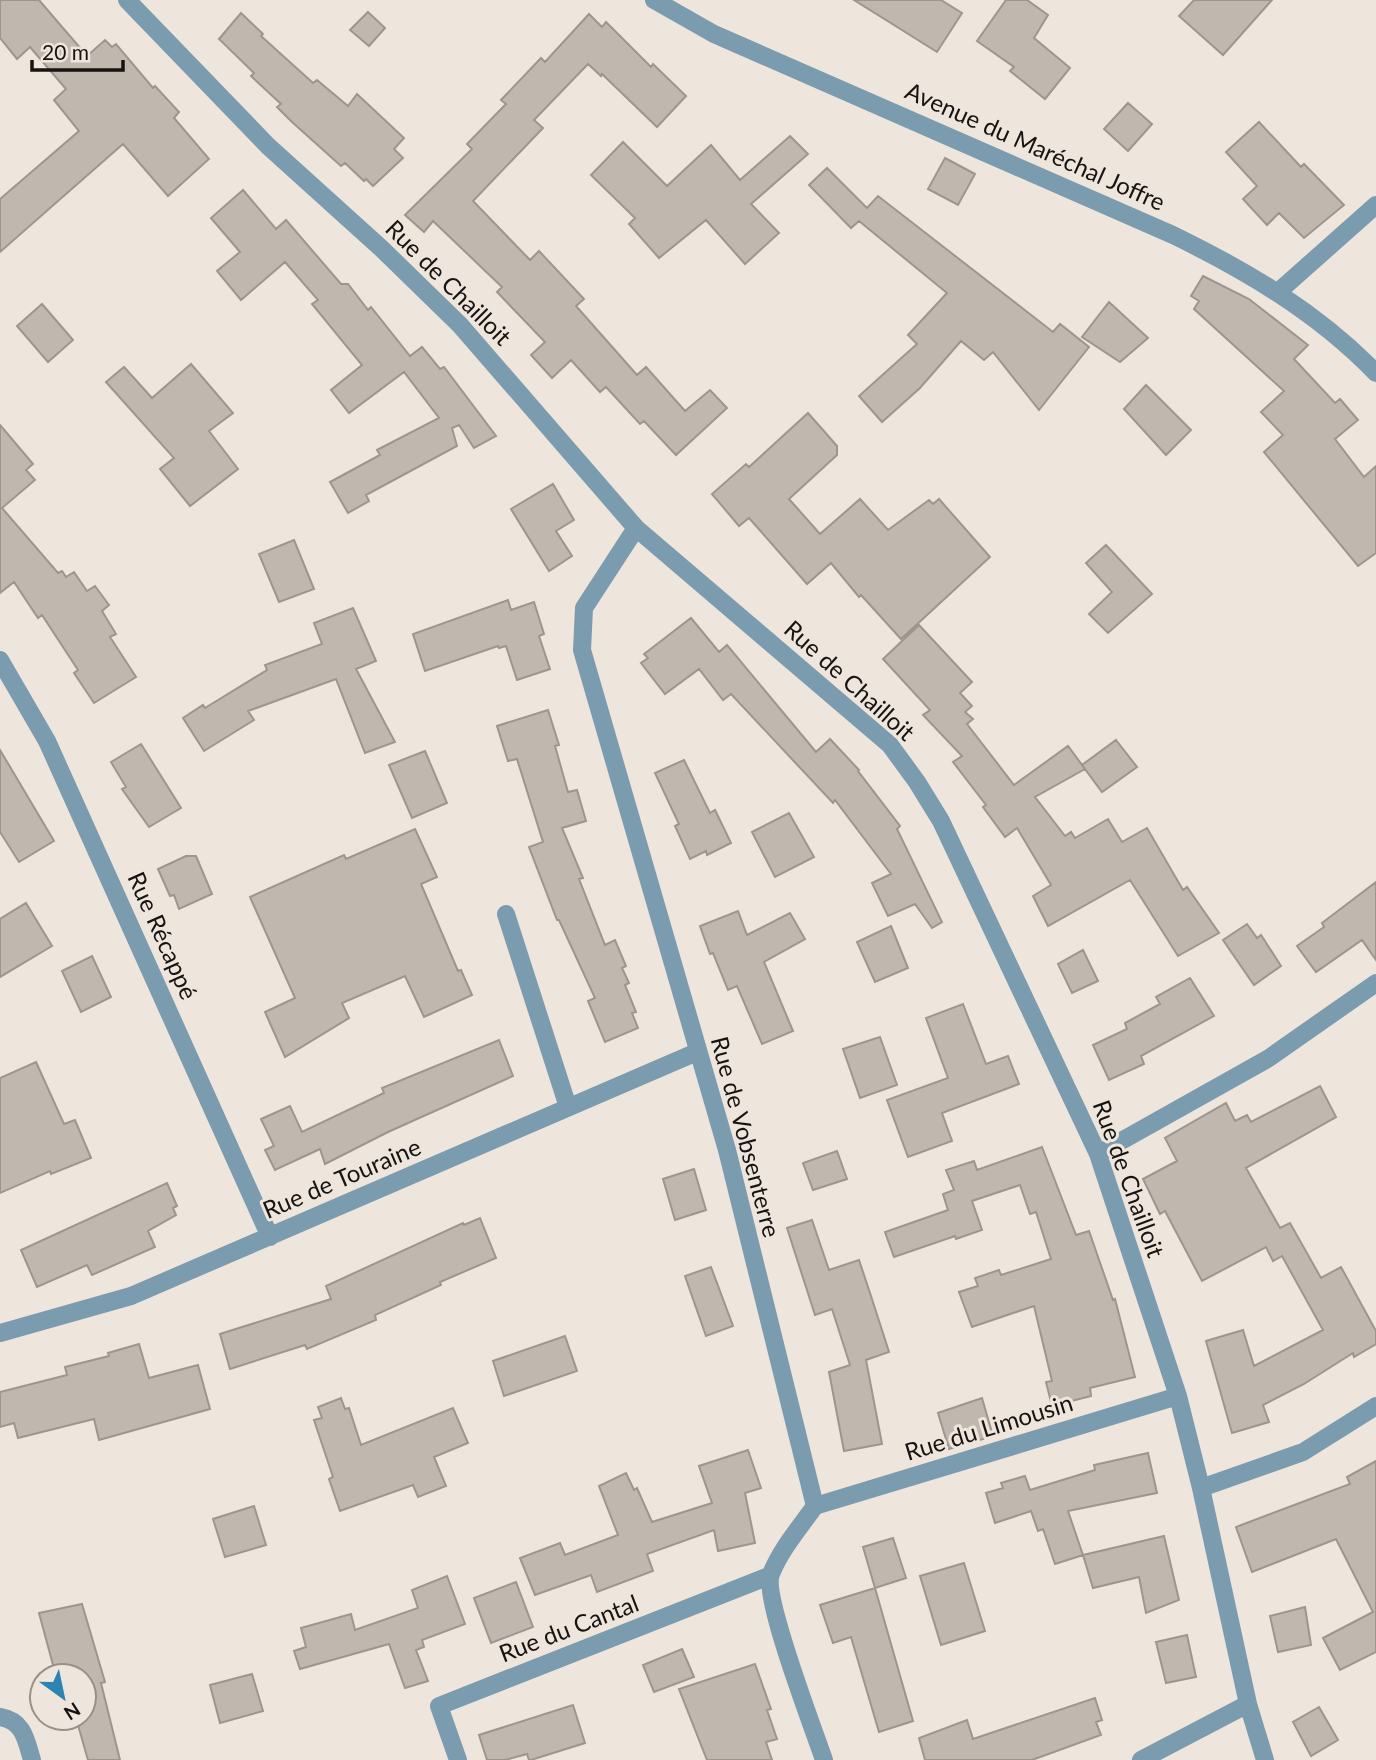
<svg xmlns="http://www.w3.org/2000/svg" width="1376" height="1760" font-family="Lato,sans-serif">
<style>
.building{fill:#c0b7ae;stroke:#9e968e;stroke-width:2}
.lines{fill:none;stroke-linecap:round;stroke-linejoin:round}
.minor{stroke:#7b9baf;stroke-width:18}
.labels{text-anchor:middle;stroke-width:6;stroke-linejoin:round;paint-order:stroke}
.street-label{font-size:24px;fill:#171310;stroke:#eee5dc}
</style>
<rect width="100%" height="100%" fill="#eee5dc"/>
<!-- building -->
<path class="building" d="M0 0H39L87 56 105 40 112 47 116 44 153 88 155 86 179 112 174 118 209 159 168 196 123 144 0 252V199L79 131 54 100 66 89 30 47 17 59 0 38Z
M854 0H941L962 13 937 52Z
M1006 0H1027L1048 15 1034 38 1070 68 1045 99 1010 71 1014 67 977 41Z
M1194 0H1272L1223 55 1179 16Z
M368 12 385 28 369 46 350 30Z
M241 13 263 34 261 36 313 83 317 80 348 106 357 94 404 138 394 149 403 158 373 186 366 179 364 181 345 163 341 166 292 122 277 107 281 104 251 76 254 73 219 39Z
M589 14 602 27 606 22 651 67 653 64 686 96 657 127 602 74 601 76 588 64 534 120 543 128 473 201 530 260 539 251 584 299 576 306 637 375 646 367 685 411 710 390 727 408 676 455 644 421 640 424 606 387 600 392 571 360 552 378 531 355 545 342 497 292 502 287 433 221 424 232 405 215 472 149 467 144 506 104 501 100 541 58 545 62Z
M1128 103 1152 124 1128 151 1104 129Z
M1259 122 1301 167 1304 164 1344 205 1304 238 1279 213 1267 225 1243 199 1257 186 1226 152Z
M790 136 808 154 751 204 779 233 745 264 706 220 659 258 629 224 635 218 591 175 623 142 667 186 711 145 740 180Z
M945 158 975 174 958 205 928 189Z
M827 168 867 208 878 196 1053 332 1060 324 1089 347 1039 410 993 352 984 360 961 341 920 388 882 422 859 396 917 344 908 335 947 293 859 221 851 228 809 185Z
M243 190 276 229 286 220 341 284H348L368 310 371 307 410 356 422 347 440 369 444 367 496 436 474 448 459 425 452 428 457 446 366 495 369 501 348 513 330 482 380 455 377 450 439 418 404 372 349 413 331 390 362 365 312 304 318 300 285 262 241 300 217 271 240 252 211 218Z
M1203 276 1249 299 1308 345 1294 359 1335 403 1340 399 1358 420 1335 439 1364 477 1376 466V553L1358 566 1264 452 1283 435 1261 412 1284 391 1194 309 1199 301 1191 296Z
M1109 302 1148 338 1120 362 1082 337Z
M42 304 73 340 48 362 17 326Z
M191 364 233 413 209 431 238 469 190 506 160 469 174 458 106 382 124 367 152 398Z
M1146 385 1191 430 1166 455 1124 409Z
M808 413 837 446V455L789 499 820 534 860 499 888 530 929 500 933 504 939 499 990 557 901 639 861 595 859 597 831 563 807 584 749 518 739 526 712 494 746 464 749 467Z
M0 425 33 464 26 470 35 480 2 508 58 573 62 571 66 577 74 572 87 591 95 586 109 605 102 611 116 634 110 637 136 677 94 703 74 673 78 670 42 615 38 618 14 582 0 593Z
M553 484 574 520 556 531 572 556 549 571 511 509Z
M294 540 314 589 279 602 259 554Z
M1106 545 1152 594 1108 633 1089 614 1112 592 1086 563Z
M508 600 511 610 534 602 544 634 539 636 550 669 517 680 506 646 499 648 498 646 425 671 413 634Z
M353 608 376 661 356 669 395 742 365 753 336 679 248 711 254 720 204 751 183 718 203 705 205 708 267 670 265 665 322 644 314 623Z
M691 618 719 652 727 645 816 752 830 739 859 770 858 771 900 826 897 829 942 922 932 928 915 904 888 916 872 883 891 874 835 800 833 803 731 694 723 700 699 669 665 694 641 663 648 658 644 654Z
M919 625 972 682 960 693 972 706 965 712 973 719 967 724 1014 785 1068 746 1085 769 1035 797 1065 836 1071 832 1075 838 1108 819 1122 842 1147 828 1183 890 1187 887 1219 933 1178 956 1130 880 1048 926 1033 896 1051 885 1017 828 1005 837 983 807 986 805 953 762 962 756 923 715 930 710 883 659Z
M548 710 559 745 555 746 568 792 577 790 586 821 562 828 583 878 579 879 605 945 615 940 626 966 622 968 629 983 625 985 636 1012 632 1013 638 1028 605 1042 588 1001 595 998 559 920H557L529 847 543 842 517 759 508 761 497 726Z
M1116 740 1137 767 1102 792 1082 765Z
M141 744 181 808 149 827 122 789 126 787 111 762Z
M0 750 54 841 19 862 0 832Z
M425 751 447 803 412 818 389 765Z
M684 760 710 813 715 810 731 843 707 855 706 851 690 859 675 826 679 824 655 773Z
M789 813 814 857 775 877 752 832Z
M415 829 437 877 421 884 458 971 461 970 472 995 424 1017 405 976 342 1003 349 1018 285 1057 265 1012 295 998 250 897 344 855 346 859Z
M186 856H196L212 894 179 909 174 895 170 896 158 869Z
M1376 882V960L1362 940 1316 972 1297 946 1324 927 1322 923Z
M26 903 52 946 0 977V919Z
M738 911 747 935 790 913 805 939 764 962 793 1031 762 1044 737 986 728 990 713 953 710 954 700 926Z
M1247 924 1257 938 1261 935 1281 966 1254 985 1223 940Z
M891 926 908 968 875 982 857 942Z
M1083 950 1098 981 1072 993 1058 964Z
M92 956 111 997 81 1012 62 971Z
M1190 978 1214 1016 1141 1056 1144 1064 1109 1080 1093 1045 1127 1029 1125 1023 1160 1004 1156 997Z
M963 1004 986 1064 1008 1056 1019 1084 942 1113 952 1141 908 1157 887 1100 948 1078 926 1018Z
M880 1037 897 1085 860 1098 843 1049Z
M499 1040 513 1076 388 1132 325 1164 320 1149 275 1170 265 1150 274 1146 261 1119 290 1106 302 1132 384 1093 382 1088Z
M36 1062 64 1124 75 1120 91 1158 51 1174 50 1171 0 1193V1078Z
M1320 1086 1336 1117 1246 1168 1280 1228 1290 1223 1321 1278 1341 1267 1376 1331V1344L1354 1357 1353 1353 1304 1384 1263 1405 1269 1422 1232 1433 1206 1341 1243 1330 1254 1366 1323 1330 1282 1256 1273 1261 1266 1247 1202 1281 1165 1211 1160 1214 1143 1179 1177 1161 1165 1138 1226 1103 1235 1121 1247 1115 1251 1122Z
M1042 1147 1076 1235 1089 1231 1113 1300 1115 1299 1135 1377 1090 1388 1091 1396 1052 1406 1046 1382 1052 1381 1034 1306 972 1327 959 1292 978 1286 975 1278 999 1270 1001 1275 1051 1259 1036 1212 1030 1214 1020 1185 972 1201 982 1230 956 1239 955 1236 894 1257 885 1232 948 1210 943 1194 954 1190 946 1170 974 1161 977 1170Z
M837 1151 847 1179 813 1190 803 1163Z
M694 1169 706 1210 675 1220 663 1179Z
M167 1183 177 1206 173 1208 176 1215 148 1231 155 1247 92 1275 87 1265 37 1287 21 1250Z
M480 1218 496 1258 440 1282 441 1285 375 1315 376 1320 307 1349 305 1345 230 1369 220 1334 331 1299 326 1286 463 1223 464 1225Z
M812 1220 829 1270 859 1260 871 1296 889 1352 866 1360 882 1444 844 1451 829 1372 850 1365 832 1309 815 1315 787 1228Z
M711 1267 733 1326 706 1336 685 1276Z
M565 1336 577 1371 504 1396 493 1361Z
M139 1344 149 1378 198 1365 210 1409 99 1440 94 1419 18 1438 14 1423 0 1427V1392L67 1375 65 1367 109 1356 108 1353Z
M341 1398 345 1409 349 1408 361 1445 453 1408 468 1443 434 1457 446 1486 418 1497 413 1485 340 1511 329 1479 333 1477 314 1420 322 1418 318 1407Z
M982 1398 993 1436 949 1449 938 1413Z
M748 1450 761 1488 745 1493 755 1543 718 1551 714 1530 647 1554 653 1571 597 1592 591 1575 535 1595 520 1558 560 1543 565 1555 618 1535 599 1486 626 1473 634 1490 637 1488 652 1522 712 1503 699 1466Z
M1148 1453 1157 1493 1068 1511 1083 1555 1055 1564 1043 1529 1038 1531 1031 1511 995 1523 986 1493 1003 1488 1001 1483 1025 1476 1030 1490 1095 1470 1094 1465Z
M1376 1461V1652L1340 1670 1323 1638 1373 1612 1336 1539 1252 1572 1236 1527 1350 1484 1347 1477Z
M254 1506 266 1545 225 1557 213 1519Z
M1164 1536 1179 1600 1146 1613 1139 1577 1093 1588 1083 1555Z
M893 1538 906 1578 875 1588 863 1547Z
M964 1563 985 1631 941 1645 920 1576Z
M447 1576 465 1624 422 1640 424 1647 416 1650 428 1681 405 1688 389 1644 300 1669 294 1651 306 1647 301 1628 351 1614 355 1630 418 1608 412 1590Z
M516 1582 533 1627 491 1643 474 1598Z
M875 1588 913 1721 879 1732 851 1637 833 1643 820 1605Z
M82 1604 105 1682 101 1683 120 1760H88L76 1718H84V1676H56L39 1613Z
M1305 1607 1311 1645 1278 1652 1270 1616Z
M1187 1635 1196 1677 1166 1683 1156 1642Z
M682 1649 694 1677 654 1692 643 1665Z
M755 1664 771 1709 767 1710 777 1739 766 1742 772 1760H707L679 1689Z
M252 1674 263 1711 220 1723 210 1685Z
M1095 1698 1102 1720 1096 1722 1101 1735 1032 1760H925L919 1738 967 1720 973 1739Z
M573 1705 585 1743 531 1760H529L527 1754 505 1760H487L479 1735Z
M1319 1707 1338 1740 1311 1756 1293 1722Z"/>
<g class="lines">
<!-- minor -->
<path class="minor" d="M127 0 268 146 382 249 460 325 636 528 890 745 917 782 941 821 1098 1154 1178 1396 1201 1488 1248 1704 1265 1760
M654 0 714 34 1173 235C1247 271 1318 313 1376 373
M1278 292 1376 205
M636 528 584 608 582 650 727 1150 815 1506C800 1527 781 1549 771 1574 762 1596 814 1730 824 1760
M0 660 47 741 270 1237
M506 914 568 1107
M1098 1154 1269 1058 1376 983
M0 1333 131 1296 697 1052
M1201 1488 1303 1452 1376 1406
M815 1506 1178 1396
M0 1717C24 1721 26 1740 32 1760
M458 1760 439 1706 769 1576
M1141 1760 1248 1704"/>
</g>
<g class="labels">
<!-- street labels -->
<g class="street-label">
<text transform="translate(1035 147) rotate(24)" y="8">Avenue du Maréchal Joffre</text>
<text transform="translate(448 283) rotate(45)" y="8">Rue de Chailloit</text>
<text transform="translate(849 681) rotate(42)" y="8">Rue de Chailloit</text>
<text transform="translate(162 936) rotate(66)" y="8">Rue Récappé</text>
<text transform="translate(745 1137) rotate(75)" y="8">Rue de Vobsenterre</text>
<text transform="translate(342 1179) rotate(-23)" y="8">Rue de Touraine</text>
<text transform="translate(1128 1179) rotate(70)" y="8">Rue de Chailloit</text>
<text transform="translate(989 1428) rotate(-17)" y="8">Rue du Limousin</text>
<text transform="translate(569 1629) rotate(-21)" y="8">Rue du Cantal</text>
</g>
</g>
<!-- north arrow -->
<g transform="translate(63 1697) rotate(147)"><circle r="33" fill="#eee5dc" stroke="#98918a" stroke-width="2"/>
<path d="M0-5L12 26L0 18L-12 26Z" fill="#2b84b2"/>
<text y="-10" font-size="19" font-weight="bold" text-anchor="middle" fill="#171310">N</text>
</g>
<!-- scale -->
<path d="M32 60v10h91v-10" fill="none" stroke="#171310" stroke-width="3.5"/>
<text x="42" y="60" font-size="21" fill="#171310" stroke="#eee5dc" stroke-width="5" paint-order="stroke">20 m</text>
</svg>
